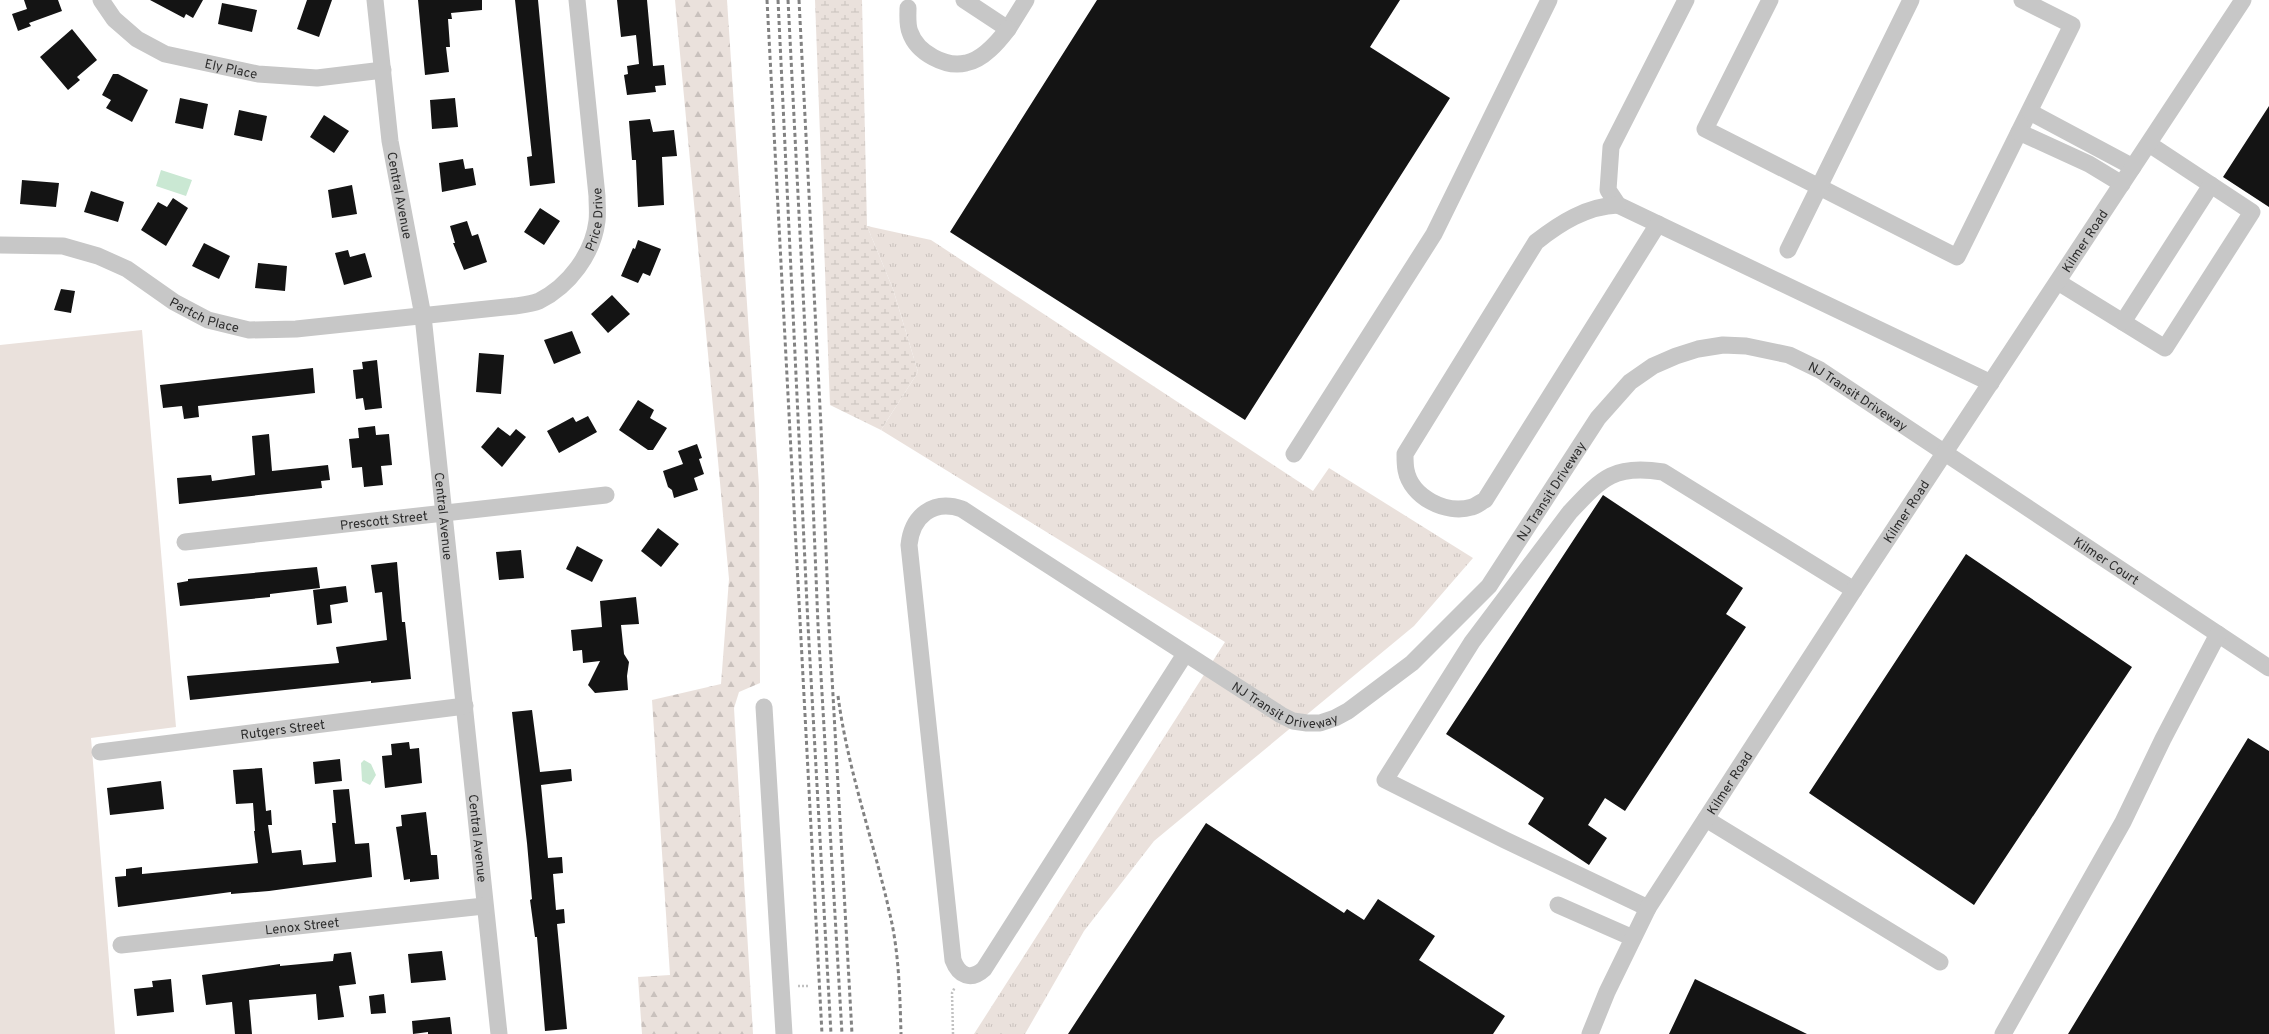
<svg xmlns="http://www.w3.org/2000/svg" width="2269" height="1034" font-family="Overpass,sans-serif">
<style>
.grass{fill:url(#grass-tufts)}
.forest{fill:url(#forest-firs)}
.wetland{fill:url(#wetland-marsh)}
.park{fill:#eae1dc}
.water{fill:#cae8d3}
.building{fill:#141414}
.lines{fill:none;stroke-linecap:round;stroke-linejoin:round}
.path{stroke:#c1c1c1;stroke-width:2.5;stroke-dasharray:2 2;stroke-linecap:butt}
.minor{stroke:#c7c7c7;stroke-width:17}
.rail{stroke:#828282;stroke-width:3;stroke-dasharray:4 3;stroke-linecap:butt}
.labels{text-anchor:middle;stroke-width:4;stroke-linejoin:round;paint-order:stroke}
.street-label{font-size:13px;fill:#2d2d2d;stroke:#fff}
</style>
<defs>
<pattern id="grass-tufts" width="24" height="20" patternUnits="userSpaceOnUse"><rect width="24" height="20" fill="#eae1dc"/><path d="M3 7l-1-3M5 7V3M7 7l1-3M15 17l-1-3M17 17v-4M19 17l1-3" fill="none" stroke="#c9c1bd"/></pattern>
<pattern id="forest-firs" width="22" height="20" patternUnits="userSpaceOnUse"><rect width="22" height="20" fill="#eae1dc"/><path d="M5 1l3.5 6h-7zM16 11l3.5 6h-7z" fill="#c9c1bd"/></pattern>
<pattern id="wetland-marsh" width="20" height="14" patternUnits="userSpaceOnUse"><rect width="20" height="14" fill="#eae1dc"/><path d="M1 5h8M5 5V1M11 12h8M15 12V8" fill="none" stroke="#c9c1bd"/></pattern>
</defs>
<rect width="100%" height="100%" fill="#fff"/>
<!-- grass -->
<path class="grass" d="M867 226 931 240 1313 491 1329 468 1473 558 1414 626 1154 841 1084 931 1025 1034H974L1225 642 881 430 918 372 893 289Z"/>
<!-- forest -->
<path class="forest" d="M675 0H727L759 486 760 683 739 692 734 708 753 1034H642L638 977 670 975 652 700 721 684 729 579Z"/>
<!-- wetland -->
<path class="wetland" d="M815 0H862L867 226 893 289 918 372 881 430 830 405Z"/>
<!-- park -->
<path class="park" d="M142 330 176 727 91 738 115 1034H0V345Z"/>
<!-- water -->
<path class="water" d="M161 170 192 180 186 196 156 186Z
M364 760 371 764 376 775 370 785 362 781 361 763Z"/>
<!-- building -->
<path class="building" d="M24 0H58L62 11 29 23 31 26 18 31 12 14 27 9Z
M150 0H203L193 18 186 14 184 18Z
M307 0H332L319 37 297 29Z
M418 0H482V10L451 13 452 19H448L450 47H446L449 72 425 75Z
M515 0H538L555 183 530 186 527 157 532 156Z
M617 0H647L653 66 664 65 666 85 655 86 656 92 627 95 624 75 628 74 627 66 639 64 636 35 621 37Z
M1097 0H1400L1370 47 1450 98 1245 420 950 232Z
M222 3 257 10 252 32 218 24Z
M72 29 97 60 77 77 80 80 68 90 40 57Z
M113 74H118L148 90 132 122 106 108 111 100 102 95Z
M180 98 208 104 203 129 175 123Z
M455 98 458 127 432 129 430 100Z
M2269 106V207L2223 177Z
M239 110 267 116 262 141 234 135Z
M324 115 349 131 334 153 310 137Z
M650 119 653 132 674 130 677 156 662 157 664 205 638 207 636 160H632L629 121Z
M463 159 465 169 473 168 476 185 442 192 439 163Z
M22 180 59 183 56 207 20 204Z
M352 185 357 214 332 218 328 190Z
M91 191 124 202 118 222 84 212Z
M173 198 188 208 166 246 141 230 158 202 167 207Z
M540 208 560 221 544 245 524 232Z
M467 221 472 236 478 234 487 262 464 270 453 243H455L450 226Z
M638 240 661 249 650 276 643 273 638 283 621 276 633 248 635 249Z
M204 243 230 256 219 279 192 266Z
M348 250 350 257 365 253 372 277 344 285 335 253Z
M258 263 287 266 285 291 255 288Z
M61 289 75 291 71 313 54 310Z
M612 295 630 314 608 333 591 314Z
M572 331 581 353 554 364 544 340Z
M479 353 504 355 501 394 476 392Z
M377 360 382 408 365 410 363 398 356 399 353 370 363 369 362 362Z
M313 368 315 393 198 406 199 417 184 419 182 406 163 408 160 385Z
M638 400 654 410 650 418 667 428 653 450H648L619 430Z
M588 416 597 432 559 453 547 431 573 417 576 422Z
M375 426 376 435 389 434 392 465 381 466 383 485 364 487 362 467 352 468 349 439 359 438 358 428Z
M498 427 510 436 516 429 526 437 502 467 481 447Z
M269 434 272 471 328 465 330 480 321 481 322 488 179 504 177 478 211 475 212 481 255 475 252 436Z
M697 444 702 458 699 459 704 474 694 478 698 490 674 498 672 490 668 487 663 471 683 464 678 451Z
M1603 495 1743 588 1726 614 1746 627 1625 811 1605 798 1588 825 1607 838 1589 865 1528 824 1544 798 1446 734Z
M658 528 679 544 661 567 641 551Z
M577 546 603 560 592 582 566 569Z
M521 550 524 578 499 580 496 552Z
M1966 554 2132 667 1974 905 1809 793Z
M397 562 402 622H405L411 679 371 683V681L190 700 187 676 339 663 336 647 387 640 382 592 375 593 371 565Z
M317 567 320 588 270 594V597L180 606 177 583 188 581V579Z
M346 586 348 602 330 605 332 623 317 625 313 590Z
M636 597 639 624 621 625 624 654 629 662 627 676 628 690 595 693 588 685 600 661 583 663 582 650 573 651 571 630 602 627 600 601Z
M532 710 540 772 571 769 572 781 541 785 548 858 562 857 563 873 553 874 556 910 564 909 565 923 557 924 567 1029 545 1031 537 937H535L530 900 532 899 527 843 512 712Z
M2248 738 2269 751V1034H2068Z
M409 742 410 749 419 748 422 783 385 788 382 756 392 755 391 744Z
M340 759 342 781 315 784 313 762Z
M262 768 266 811 271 810 272 825H268L272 853 301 850 303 865 336 862 332 823H336L333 790 349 789 355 844 369 843 372 877 269 891 231 894V892L118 907 115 877 126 876V869L142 867V874L258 863 254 831H255L253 803 236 804 233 770Z
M161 781 164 809 110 815 107 788Z
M426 812 431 855H437L439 879 410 882V879L404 880 396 827 402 826 401 815Z
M1206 823 1344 913 1347 909 1364 920 1378 899 1435 936 1419 960 1505 1016 1493 1034H1068Z
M442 951 446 980 411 983 408 954Z
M351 952 356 984 339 986 344 1017 318 1020 316 994 249 1000 252 1034H235L232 1002 206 1005 202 975 280 964V966L333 961 334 954Z
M171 979 174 1012 137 1016 134 989 153 987 152 981Z
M1695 979 1807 1034H1669Z
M384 994 386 1013 371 1014 369 996Z
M450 1017 452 1034H428V1032L413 1034 412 1021Z"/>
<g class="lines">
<!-- path -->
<path class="path" d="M798 986H810
M953 1034 952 993 955 987"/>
<!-- minor -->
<g class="minor">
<path id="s1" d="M101 0 114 19 137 39 165 54 258 74 317 78 383 70"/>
<path id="s2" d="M375 0 390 141 423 316 499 1034"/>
<path d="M964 0 1008 29 1026 0"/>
<path d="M1686 0 1611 147 1608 190 1618 205 1991 383"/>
<path d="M1770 0 1705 129 1957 257 2072 25 2022 0"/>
<path d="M908 8C908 16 907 25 910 32 917 53 946 68 966 63 983 60 998 42 1008 29"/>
<path d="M2030 112 2133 167"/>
<path d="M2019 132 2089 164 2122 184"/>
<path d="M1618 205C1587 206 1560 223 1536 242L1405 454C1405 459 1405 465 1406 470 1411 497 1446 515 1472 507 1476 506 1481 502 1485 500L1658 224"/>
<path id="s3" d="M0 245 63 246 98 256 127 269 174 302 208 320 249 330 296 329 515 306C522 305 532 304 539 301 569 286 593 254 597 221 598 213 597 204 597 196L577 0"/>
<path d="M1788 250 1911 0"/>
<path d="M2058 282 2165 348 2252 212 2149 144"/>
<path d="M2123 322 2211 185"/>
<path d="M1294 454 1434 234 1549 0"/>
<path id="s4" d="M185 542 606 495"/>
<path id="s5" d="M1185 654 984 969C971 981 959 976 953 960L909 545C912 516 933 499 962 509 1068 578 1174 646 1281 715L1293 721 1307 723H1320L1335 718 1348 711 1412 663 1489 586 1598 418 1630 382 1653 366 1676 356 1698 349 1723 345 1746 346 1789 355 1820 370 2269 668"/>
<path d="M764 707 784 1034"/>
<path id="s6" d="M100 752 465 706"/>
<path d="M1706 819 1940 962"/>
<path d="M1558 905 1633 938"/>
<path d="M1648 908 1505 840 1385 780 1472 642 1570 512C1602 478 1614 464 1663 472L1854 590"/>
<path id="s7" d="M121 945 484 906"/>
<path id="s8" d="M1590 1034 1607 992 1648 908 1854 590 2243 0"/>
<path d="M2003 1034 2123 822 2163 739 2218 634"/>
</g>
<!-- rail -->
<path class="rail" d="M767 0 822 1034
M778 0 808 625 831 1034
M788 0 810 428 818 625 842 1034
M799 0 821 427 829 624 852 1034
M838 696C848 772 875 845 891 919 899 955 900 997 901 1034"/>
</g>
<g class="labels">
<!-- street labels -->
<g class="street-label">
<text dy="5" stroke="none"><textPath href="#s1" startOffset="153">Ely Place</textPath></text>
<text dy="5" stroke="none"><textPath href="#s2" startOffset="197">Central Avenue</textPath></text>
<text dy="5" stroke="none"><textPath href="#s3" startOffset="665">Price Drive</textPath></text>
<text dy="5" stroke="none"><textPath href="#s8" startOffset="936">Kilmer Road</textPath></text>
<text dy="5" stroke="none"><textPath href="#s3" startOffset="222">Partch Place</textPath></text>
<text dy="5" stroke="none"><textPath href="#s5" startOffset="2044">NJ Transit Driveway</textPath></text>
<text dy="5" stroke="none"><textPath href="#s5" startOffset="1660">NJ Transit Driveway</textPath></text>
<text dy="5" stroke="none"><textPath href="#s8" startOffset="612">Kilmer Road</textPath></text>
<text dy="5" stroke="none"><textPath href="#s2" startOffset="521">Central Avenue</textPath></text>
<text dy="5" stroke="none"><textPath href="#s4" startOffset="200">Prescott Street</textPath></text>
<text dy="5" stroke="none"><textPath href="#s5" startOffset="2342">Kilmer Court</textPath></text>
<text dy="5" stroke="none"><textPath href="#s5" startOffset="1288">NJ Transit Driveway</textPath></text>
<text dy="5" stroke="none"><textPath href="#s6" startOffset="184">Rutgers Street</textPath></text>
<text dy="5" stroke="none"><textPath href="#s8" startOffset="288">Kilmer Road</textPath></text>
<text dy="5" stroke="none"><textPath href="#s2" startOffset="845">Central Avenue</textPath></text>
<text dy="5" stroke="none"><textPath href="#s7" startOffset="182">Lenox Street</textPath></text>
</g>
</g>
</svg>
